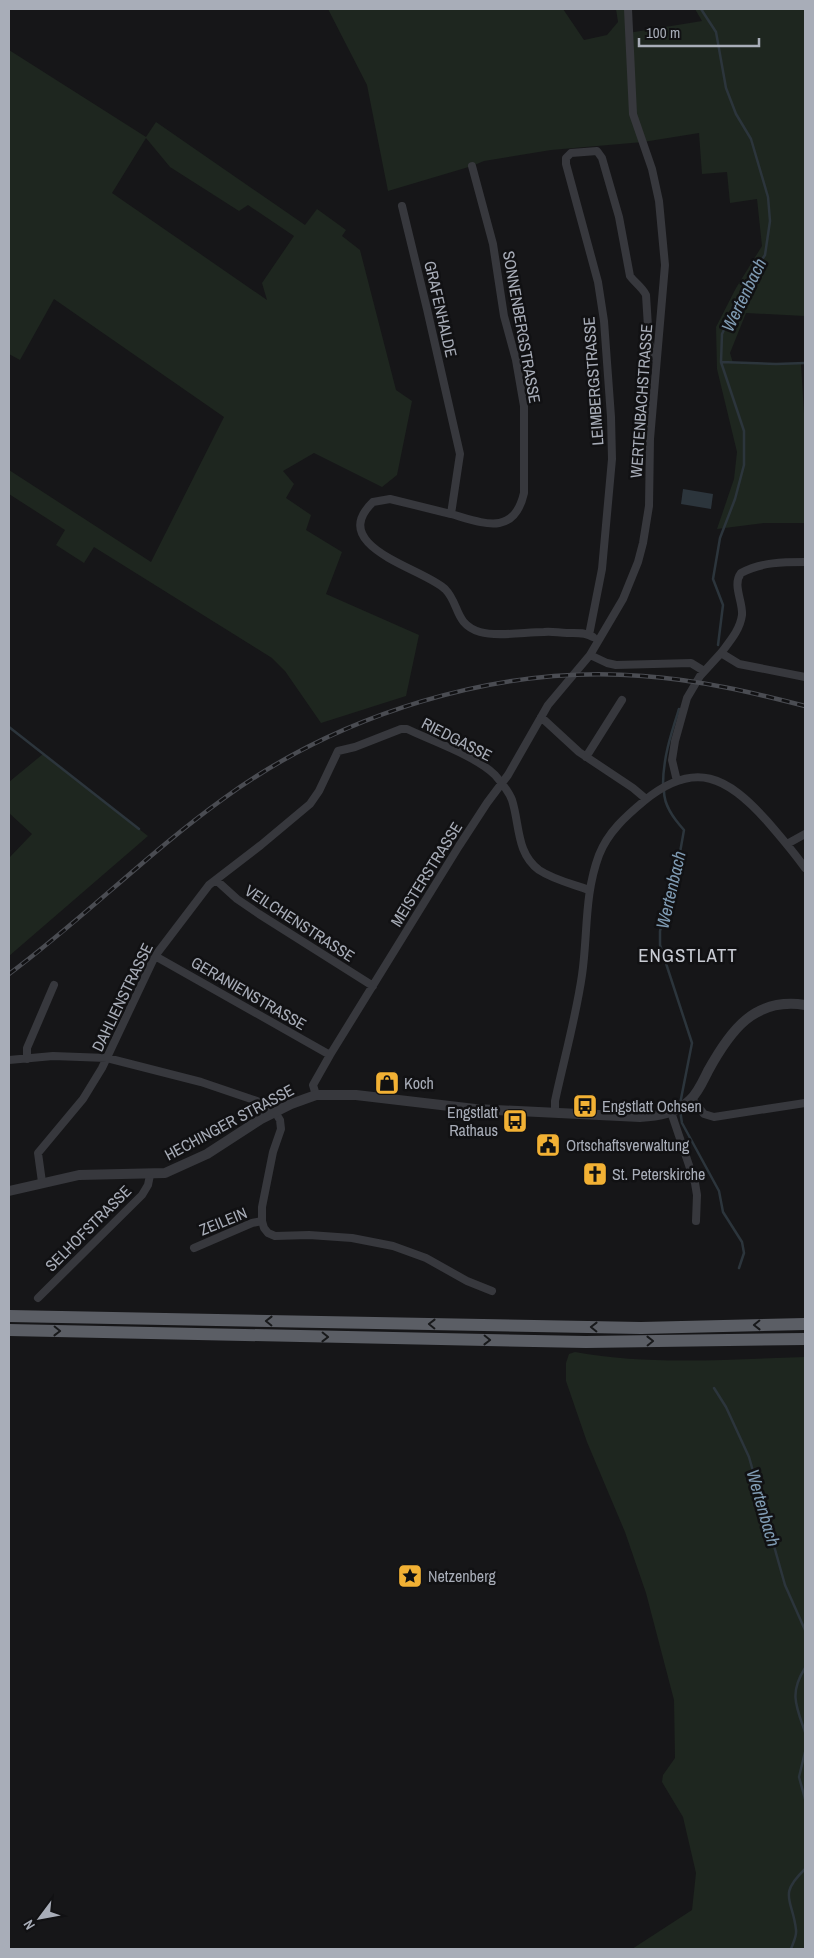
<svg xmlns="http://www.w3.org/2000/svg" width="814" height="1958" font-family="'Archivo Narrow',sans-serif">
<style>
.green{fill:#1e261f;fill-rule:evenodd}
.water{fill:#2c353c}
.lines{fill:none;stroke-linecap:round;stroke-linejoin:round}
.stream{stroke:#2c353c;stroke-width:2.5}
.minor{stroke:#37383d;stroke-width:8}
.tertiary{stroke:#37383d;stroke-width:10}
.trunk{stroke:#5b5e65;stroke-width:12}
.rail-casing{stroke:#4a4c52;stroke-width:4.5}
.rail{stroke:#111113;stroke-width:2.5;stroke-dasharray:8;stroke-linecap:butt}
.oneway{stroke:#18191b}
.labels{text-anchor:middle;stroke-width:5;stroke-linejoin:round;paint-order:stroke}
.street-label{font-size:16px;fill:#a8adb8;stroke:#111113}
.poi-label{font-size:16px;fill:#a8adb8;stroke:#111113;text-anchor:start}
.water-label{font-size:18px;font-style:italic;fill:#7f9bb3;stroke:#111113}
.quarter-label{font-size:19px;letter-spacing:1px;fill:#c9ccd4;stroke:#111113}
</style>
<rect width="100%" height="100%" fill="#161618"/>
<!-- green -->
<path class="green" d="M328 9H563L584 40 607 35 618 22 616 9H628V33L702 21 695 9H805V316L746 313 730 353 733 363 801 364 805 430V523H764L717 529 734 479 737 452 717 369 716 327 736 288 762 246 757 199 730 203 727 172 702 174 699 133 643 142 551 150 484 161 472 166 388 191 367 85Z
M9 50 146 137 156 122 305 225 317 209 346 230 342 236 360 250 396 390 412 401 397 475 382 487 314 453 283 471 294 484 286 498 311 515 306 530 342 552 326 594 419 635 406 696 321 723 285 671 272 658 94 547 84 563 56 545 65 530 9 494V470L151 562 224 417 54 299 20 360 9 354ZM146 138 170 167 239 211 248 205 294 236 262 283 267 300 112 193Z
M43 754 148 836 9 956V858L32 834 9 813V782Z
M575 1352C650 1366 729 1359 805 1357V1949H632L692 1910 696 1873 683 1817 662 1782 663 1775 675 1758 674 1700 646 1593 625 1532 587 1442 566 1381V1363L569 1354Z"/>
<!-- water -->
<path class="water" d="M683 489 713 494 711 509 681 504Z"/>
<g class="lines">
<!-- stream -->
<path class="stream" d="M701 9 716 32 726 88 736 114 751 139 768 197 770 221 765 255 746 284 722 334 721 362 744 431V465L735 499 720 538 713 579 723 605 718 645
M721 362 776 364 805 363
M9 727 139 829
M663 785C663 758 671 734 679 709
M664 791C664 806 674 819 684 830L676 875 660 931V945L692 1043 680 1104
M680 1110 682 1123 719 1191 723 1212 742 1242 744 1253 739 1268
M714 1388 726 1407 749 1457 785 1585 805 1630
M805 1668C789 1693 796 1706 805 1732
M805 1752 799 1777 805 1799
M791 1949C793 1943 797 1936 796 1930 793 1899 777 1896 805 1869"/>
<!-- minor -->
<path class="minor" d="M402 206 427 309 460 454 451 514 390 499 373 502C326 547 423 568 445 589 460 604 454 624 480 632 497 637 526 632 544 632 552 631 559 633 567 633 576 633 585 632 593 637
M451 514C483 523 514 537 524 493V406L516 360 504 316 493 244 472 166
M589 635 602 569 612 459 611 417 604 321 598 282 566 164V158L571 153 597 151 602 158 619 217 630 276C635 283 642 287 646 295L649 343 656 360
M721 653C730 641 740 630 742 615 743 601 732 585 741 573 761 562 784 562 805 562
M590 655 607 663 616 665 691 663 704 671
M541 717 579 752 633 788 646 799
M586 757 622 700
M677 781 672 760 675 741 687 698 700 676 721 653 739 664 805 677
M787 844 805 834
M216 880 237 899 259 914 373 986
M155 956 330 1055
M27 1059V1048L54 985
M9 1060 53 1056 107 1058 201 1082 257 1101 275 1112 280 1120 281 1129 273 1152 262 1207V1221L264 1228 268 1233 275 1236 309 1235 352 1238 393 1246 426 1258 467 1281 492 1291
M316 1095 313 1085 330 1055 459 846 487 803 508 775 548 705 590 655 623 599 638 562 643 543 649 506 650 439 665 265 659 201 652 169 633 114 628 9
M692 1099 704 1114 714 1117 805 1103
M555 1112V1101C564 1059 576 1017 582 975 588 934 584 895 599 855 608 832 626 816 644 801 695 759 728 777 767 821 780 836 793 851 805 868
M671 1112 695 1183 697 1195 696 1221
M42 1182 38 1153 83 1099 102 1068 155 956 209 885 261 845 310 804 319 791 338 751 355 747 401 729H407C432 741 476 756 495 775 501 782 509 792 512 800 520 825 516 853 539 870 554 880 573 884 589 890
M194 1248 252 1223 262 1221
M38 1298 142 1195 148 1185 150 1175"/>
<!-- tertiary -->
<path class="tertiary" d="M9 1191 79 1175 165 1173 207 1154 261 1119 291 1104 316 1095H356L475 1109 640 1117C658 1116 677 1113 690 1100 698 1093 703 1081 708 1071 730 1031 754 997 805 1005"/>
<!-- trunk -->
<path class="trunk" d="M9 1316 641 1328 805 1324
M9 1330 586 1342 805 1339"/>
<defs>
<path id="rail" d="M9 974C83 919 148 853 223 799 339 714 499 664 643 676 699 680 751 692 805 706"/>
</defs>
<!-- rail casing -->
<use href="#rail" class="rail-casing"/>
<!-- rail -->
<use href="#rail" class="rail"/>
</g>
<!-- one-way arrows -->
<defs><path id="oneway-chevron" d="M-2-3.5L2.5 0L-2 3.5" fill="none" stroke-width="1.6" stroke-linecap="round" stroke-linejoin="round" transform="scale(1.25)"/></defs>
<g class="oneway">
<use href="#oneway-chevron" transform="translate(269 1321) rotate(-179)"/>
<use href="#oneway-chevron" transform="translate(432 1324) rotate(-179)"/>
<use href="#oneway-chevron" transform="translate(757 1325) rotate(179)"/>
<use href="#oneway-chevron" transform="translate(594 1327) rotate(-179)"/>
<use href="#oneway-chevron" transform="translate(57 1331) rotate(1)"/>
<use href="#oneway-chevron" transform="translate(325 1337) rotate(1)"/>
<use href="#oneway-chevron" transform="translate(487 1340) rotate(1)"/>
<use href="#oneway-chevron" transform="translate(650 1341) rotate(-1)"/>
</g>
<!-- icons -->
<defs>
<symbol id="shop-square" viewBox="-11 -11 22 22"><rect x="-9" y="-9" width="18" height="18" rx="4" fill="#f2b134" stroke="#111113"/><path d="M-5-2.5h2.3a2.7 3.5 0 0 1 5.4 0H5L5.5 6h-11ZM-1.5-2.5h3a1.5 2.3 0 0 0-3 0Z" fill="#111"/></symbol>
<symbol id="bus-square" viewBox="-11 -11 22 22"><rect x="-9" y="-9" width="18" height="18" rx="4" fill="#f2b134" stroke="#111113"/><path d="M-5-6H5V4H4V6H2V4H-2V6H-4V4H-5ZM-3.5-4V0h7V-4ZM-3.5 1.2v1.5H-2V1.2ZM2 1.2v1.5H3.5V1.2Z" fill="#111"/></symbol>
<symbol id="civic-square" viewBox="-11 -11 22 22"><rect x="-9" y="-9" width="18" height="18" rx="4" fill="#f2b134" stroke="#111113"/><path d="M-.6-6.5H3V-4.5H.6V-3L4-1V1h2V6H-6V1h2V-1L-.6-3ZM-1.2 2.5V6h2.4V2.5Z" fill="#111"/></symbol>
<symbol id="church-square" viewBox="-11 -11 22 22"><rect x="-9" y="-9" width="18" height="18" rx="4" fill="#f2b134" stroke="#111113"/><path d="M-1.2-6h2.4v3.5h3.3v2.4h-3.3V6h-2.4V-.1h-3.3v-2.4h3.3Z" fill="#111"/></symbol>
<symbol id="sight-square" viewBox="-11 -11 22 22"><rect x="-9" y="-9" width="18" height="18" rx="4" fill="#f2b134" stroke="#111113"/><path d="M0-6L1.8-2.2L6-1.7L2.9 1.2L3.7 5.4L0 3.3L-3.7 5.4L-2.9 1.2L-6-1.7L-1.8-2.2Z" fill="#111"/></symbol>
</defs>
<g fill-rule="evenodd">
<use href="#shop-square" x="373" y="1069" width="28" height="28"/>
<use href="#bus-square" x="571" y="1092" width="28" height="28"/>
<use href="#bus-square" x="501" y="1107" width="28" height="28"/>
<use href="#civic-square" x="534" y="1131" width="28" height="28"/>
<use href="#church-square" x="581" y="1160" width="28" height="28"/>
<use href="#sight-square" x="396" y="1562" width="28" height="28"/>
</g>
<g class="labels">
<!-- street labels -->
<g class="street-label">
<text transform="translate(441 309) rotate(77)" y="6">GRAFENHALDE</text>
<text transform="translate(522 327) rotate(80)" y="6">SONNENBERGSTRASSE</text>
<text transform="translate(593 381) rotate(-94)" y="6">LEIMBERGSTRASSE</text>
<text transform="translate(641 401) rotate(-86)" y="6">WERTENBACHSTRASSE</text>
<text transform="translate(457 739) rotate(27)" y="6">RIEDGASSE</text>
<text transform="translate(426 874) rotate(-58)" y="6">MEISTERSTRASSE</text>
<text transform="translate(300 923) rotate(33)" y="6">VEILCHENSTRASSE</text>
<text transform="translate(249 993) rotate(30)" y="6">GERANIENSTRASSE</text>
<text transform="translate(122 997) rotate(-64)" y="6">DAHLIENSTRASSE</text>
<text transform="translate(229 1122) rotate(-28)" y="6">HECHINGER STRASSE</text>
<text transform="translate(223 1221) rotate(-22)" y="6">ZEILEIN</text>
<text transform="translate(88 1228) rotate(-45)" y="6">SELHOFSTRASSE</text>
</g>
<!-- poi labels -->
<g class="poi-label">
<text x="404" y="1089">Koch</text>
<text x="602" y="1112">Engstlatt Ochsen</text>
<text x="498" y="1118" text-anchor="end">Engstlatt<tspan x="498" dy="18">Rathaus</tspan></text>
<text x="566" y="1151">Ortschaftsverwaltung</text>
<text x="612" y="1180">St. Peterskirche</text>
<text x="428" y="1582">Netzenberg</text>
</g>
<!-- water labels -->
<g class="water-label">
<text transform="translate(744 295) rotate(-64)" y="6">Wertenbach</text>
<text transform="translate(671 890) rotate(-77)" y="6">Wertenbach</text>
<text transform="translate(763 1508) rotate(74)" y="6">Wertenbach</text>
</g>
<!-- quarter labels -->
<g class="quarter-label">
<text x="688" y="962">ENGSTLATT</text>
</g>
</g>
<!-- border -->
<rect width="814" height="1958" fill="none" stroke="#a8adb8" stroke-width="20"/>
<!-- north arrow -->
<g transform="translate(40 1918) rotate(238)" stroke="#111113" stroke-width="4" paint-order="stroke">
<path d="M0-4L9 19L0 12L-9 19Z" fill="#a8adb8"/>
<text y="-8" font-size="14" font-weight="bold" text-anchor="middle" fill="#a8adb8">N</text>
</g>
<!-- scale -->
<path d="M639 38v8h120v-8" fill="none" stroke="#a8adb8" stroke-width="2.5"/>
<text x="646" y="38" font-size="15" fill="#a8adb8" stroke="#111113" stroke-width="4" paint-order="stroke">100 m</text>
</svg>
